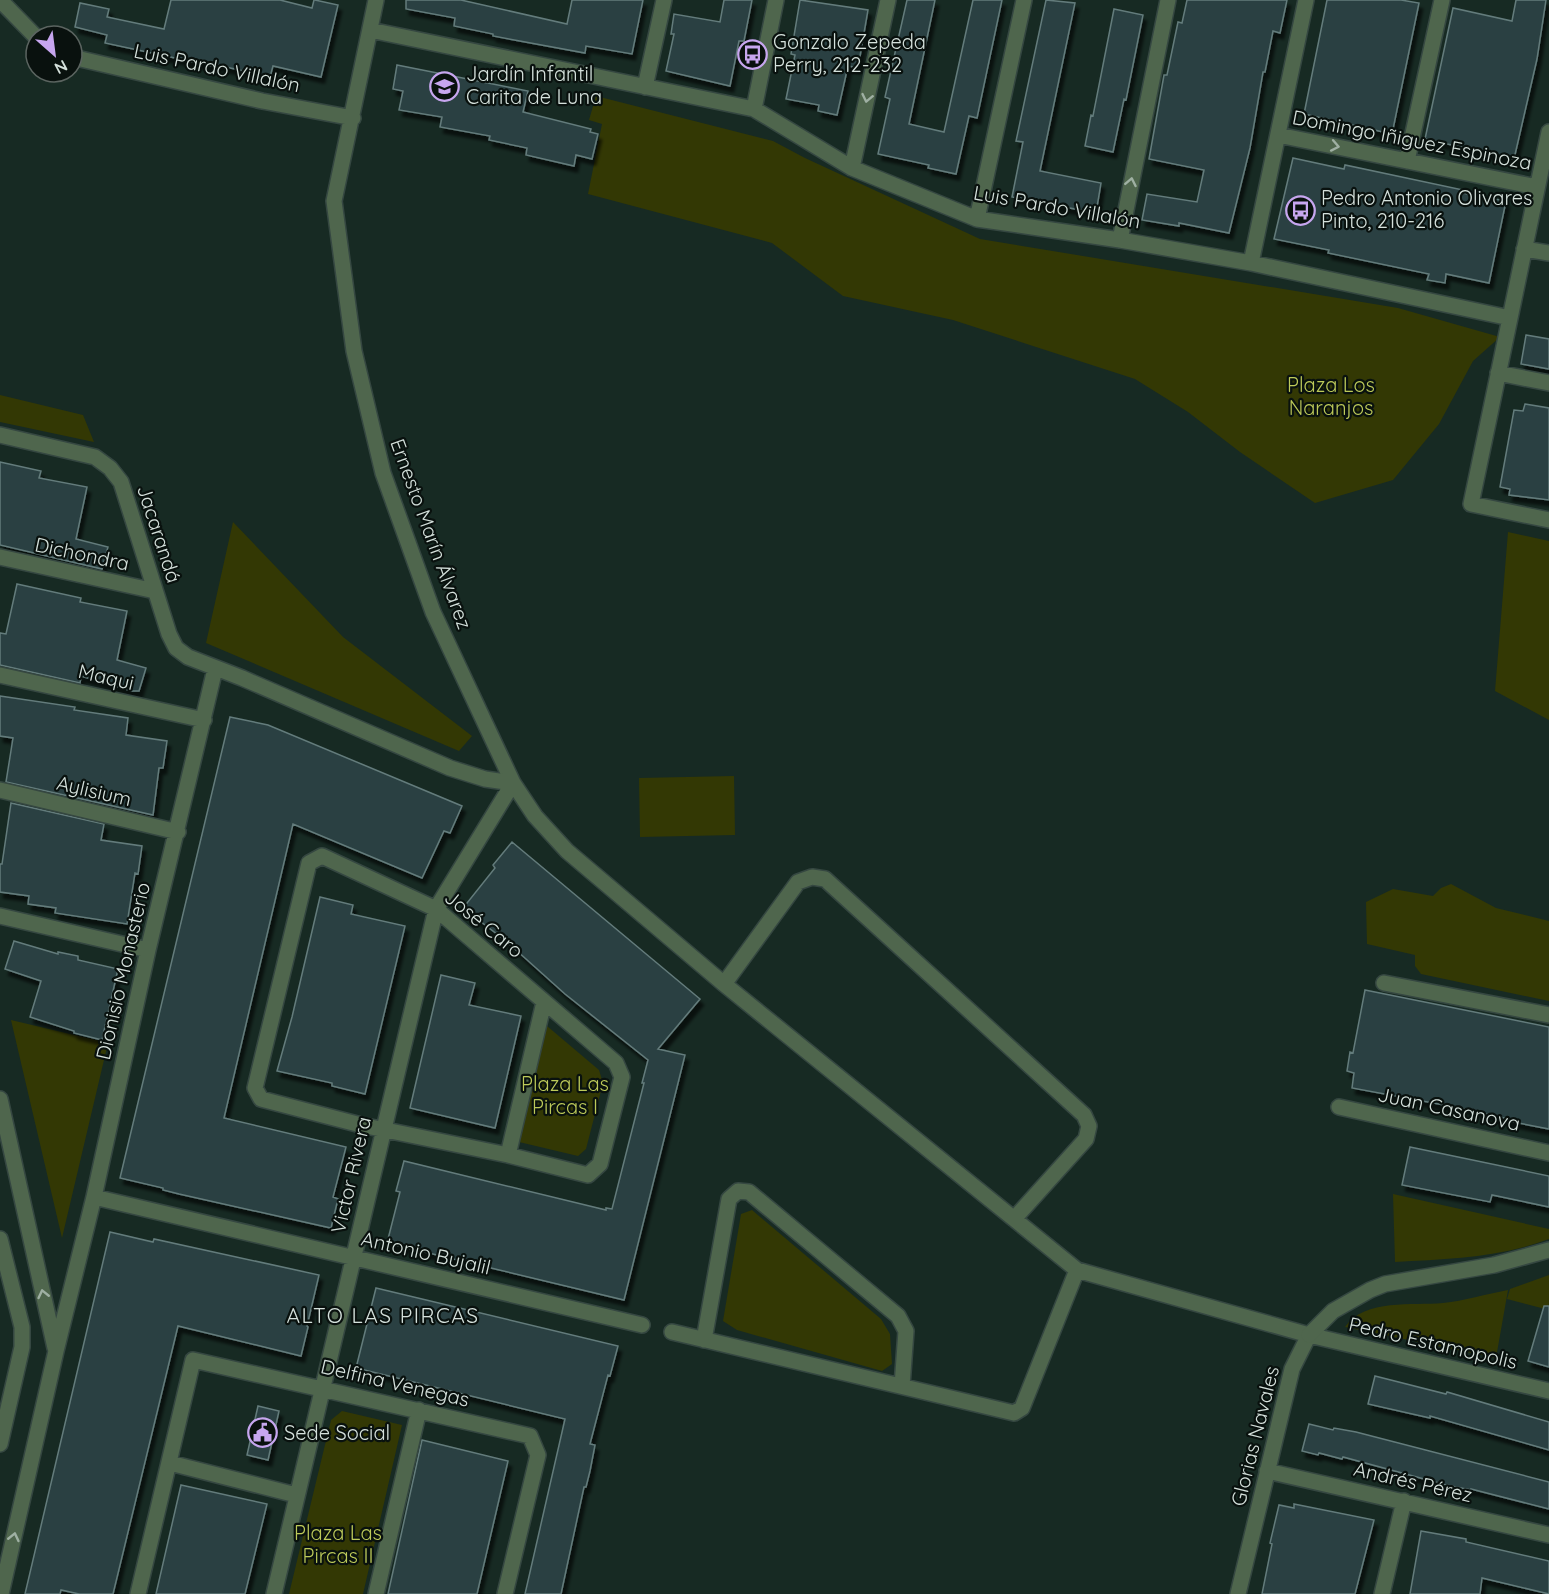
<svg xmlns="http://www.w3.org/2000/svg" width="1549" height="1594" font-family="Quicksand,sans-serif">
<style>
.green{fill:#333804}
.building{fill:#2b4142;stroke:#647c7c;stroke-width:1.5;filter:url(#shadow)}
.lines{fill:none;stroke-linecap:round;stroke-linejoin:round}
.minor-casing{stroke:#354741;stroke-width:18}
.tertiary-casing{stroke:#354741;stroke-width:18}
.minor{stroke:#4f664d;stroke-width:15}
.tertiary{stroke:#4f664d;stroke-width:15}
.oneway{stroke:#9fb0a3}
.labels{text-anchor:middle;stroke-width:4.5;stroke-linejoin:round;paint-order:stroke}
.poi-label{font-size:20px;fill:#d5e1dc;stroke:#09110e;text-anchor:start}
.street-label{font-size:20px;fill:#d5e1dc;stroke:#09110e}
.park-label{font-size:20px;fill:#bdca59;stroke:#09110e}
.neighbourhood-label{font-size:21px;letter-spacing:1.5px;fill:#d5e1dc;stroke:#09110e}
</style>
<defs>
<filter id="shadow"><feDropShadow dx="3.5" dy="6" stdDeviation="1.5" flood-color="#0009"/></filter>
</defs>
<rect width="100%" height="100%" fill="#172a23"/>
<!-- green -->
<path class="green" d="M596 96 773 141 805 158 980 239 1398 308 1500 337 1473 361 1439 424 1393 480 1315 503 1240 452 1188 412 1135 379 953 320 843 296 772 243 588 194 602 124 589 120Z
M0 395 83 415 94 442 0 422Z
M233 522 343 637 472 736 459 751 206 643Z
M1508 532 1549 541V720L1495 691Z
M734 776 735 835 640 837 639 778Z
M1451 884 1496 908 1549 921V1001L1421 974 1415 966V955L1367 944 1366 902 1393 889 1433 896 1441 888Z
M11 1020 108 1043 62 1238Z
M547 1026 599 1070 603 1083 586 1149 578 1156 519 1142Z
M1393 1194 1549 1229V1239C1499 1258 1448 1259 1395 1262Z
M752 1210 881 1319 890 1334 892 1364 882 1371 737 1330 723 1321 741 1214Z
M1549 1275V1310L1507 1299 1510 1289Z
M1508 1290 1496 1358 1345 1327C1365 1298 1413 1306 1443 1303 1464 1301 1486 1294 1508 1290Z
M342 1411 402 1425 363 1594H289L331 1420Z"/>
<!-- building -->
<path class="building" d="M171 0H280L312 8 314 0H315L338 5 321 77 273 66 270 77 217 65V67L105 43 107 35 75 27 80 3 109 9 107 17 164 29Z
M406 0H461L567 24 572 0H643L632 54 586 46 585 53 493 36V34L454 26 455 18 406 9Z
M724 0H752L744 41H739L730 86 666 71 674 34H671L674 14 720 22Z
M800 0 868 10 858 68 848 66 837 115 818 111 819 105 786 99 795 55 791 54Z
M907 0H935L909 124 944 132 973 0H1002L977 118 969 116 956 174 928 168 929 165 878 154 890 99 885 97Z
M1046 0 1075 3 1040 171 1101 183 1096 213 1012 197 1023 142 1016 141Z
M1187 0H1287L1280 33 1273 31 1265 72H1263L1250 148 1229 233 1179 223V226L1142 220 1147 194 1197 202 1204 170 1149 159 1164 75H1167L1178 22 1182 23Z
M1327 0H1401L1419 3 1392 134 1304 114Z
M1516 0H1546L1537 59 1514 159 1425 139 1453 8 1512 21Z
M1114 9 1143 15 1126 100 1124 99 1113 152 1085 146 1091 115 1093 116Z
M397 65 528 91 523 112 591 129 590 132 598 134 592 159 576 155 574 166 526 155 527 148 489 140 490 136 440 127 442 117 399 110 403 91 393 89Z
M1293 158 1344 169 1345 165 1463 190 1462 193 1506 201 1489 283 1446 274 1445 283 1427 280 1429 274 1328 253 1329 250 1274 239Z
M1526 335 1549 339V369L1521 364Z
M1525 404 1549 408V500L1509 495 1510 489 1500 487 1514 410 1523 411Z
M0 462 41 471 39 478 87 487 76 539 108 547 102 569 0 545Z
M17 584 81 598 80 602 127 611 117 660 146 668 139 691H132L81 676 80 683 0 665V633L6 634Z
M0 696 75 707 74 710 128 718 126 735 167 741 163 768H159L153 815 6 782 13 738 0 736Z
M230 717 268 725 462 806 450 833 444 831 422 878 293 824 224 1118 346 1147 333 1197 338 1199 331 1228 179 1194 163 1190V1188L120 1178Z
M11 803 104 824 101 840 142 846 138 874 135 873 127 924 55 913 56 908 28 904 29 896 0 892V864H2Z
M512 842 700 999 658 1049 685 1055 624 1300 387 1243 400 1192 396 1191 404 1161 606 1210V1208L612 1209 644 1083H642L648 1060 565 994 506 941 463 908 495 868 493 865Z
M320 897 353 905 351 914 405 926 365 1094 332 1086V1083L277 1071 292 1017Z
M14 941 58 954V952L78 956V960L118 969 102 1040 74 1033V1031L30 1017 41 981 5 969Z
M441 975 475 983 469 1005 521 1016 495 1128 410 1108Z
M1365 990 1549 1027V1129L1508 1121 1509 1119 1482 1113V1112L1352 1088 1354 1073 1347 1071 1350 1052 1353 1053Z
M1410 1147 1549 1176V1207L1492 1195 1490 1202 1402 1185Z
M110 1232 153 1242 154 1239 319 1275 307 1326 308 1327 301 1356 178 1326 113 1594H79L61 1590 60 1594H25Z
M376 1288 618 1346 610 1376 608 1375 590 1444 595 1445 590 1471 586 1487H584L561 1594H525L565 1419 356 1368Z
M1544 1306H1549V1367L1528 1361Z
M1375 1376 1446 1394 1447 1392 1549 1422V1450L1430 1416V1418L1368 1404Z
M258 1406 279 1411 268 1460 247 1455Z
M1309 1424 1333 1430 1334 1428 1356 1432 1549 1482V1509L1471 1489V1490L1446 1485 1343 1457 1342 1459 1319 1453 1318 1455 1302 1451Z
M422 1440 508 1461 477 1594H388Z
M181 1485 267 1504 245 1594H156Z
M1294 1504 1374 1520 1355 1594H1262L1272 1544 1270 1543 1279 1505 1294 1508Z
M1421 1531 1466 1539V1542L1549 1561V1594L1482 1578 1480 1594H1410Z"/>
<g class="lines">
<defs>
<path id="minor" d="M0 0 36 37
M376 0 334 201 354 351 383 473 433 612 513 783 535 816 567 851 724 984 1077 1270 1309 1335 1549 1391
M370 30 754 109 852 168 977 219 1120 240 1251 263 1510 318
M72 57 262 101 353 118
M645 87 664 0
M754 109 776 0
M1549 132 1471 504 1549 520
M1278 135 1537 187
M1407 161 1442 0
M852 168 888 0
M977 219 1024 0
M1120 240 1168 0
M1524 249 1549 253
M1251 263 1306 0
M1498 373 1549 383
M0 435 95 457 110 468 121 482 169 634 176 648 188 657 242 678 450 768 485 779 513 783 436 909 274 1594
M0 557 155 591
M0 675 204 720
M0 790 178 832
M322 856 436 909 616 1063 622 1077 600 1164 588 1175 508 1155 361 1125 261 1099 255 1088 309 863Z
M0 916 148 950
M1384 983 1549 1015
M724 984 798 882 812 877 825 879 1084 1115 1089 1126 1086 1139 1014 1219
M0 1099 55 1348
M1339 1107 1549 1153
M508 1155 544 1002
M94 1197 642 1325
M0 1239 22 1327V1347L0 1444
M672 1332 1014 1413 1022 1408 1077 1270
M704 1340 729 1199 738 1191 749 1192 898 1316 906 1331 902 1386
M170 1463 296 1495
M1267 1471 1549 1535
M1 1594 56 1351 94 1197 148 950 215 669
M138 1594 193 1360 530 1436 538 1455 505 1594
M376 1594 419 1410
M1238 1594 1292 1369 1309 1335
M1382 1594 1404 1501"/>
<path id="tertiary" d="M1309 1335 1333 1311 1370 1290 1385 1284 1494 1265 1549 1250"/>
</defs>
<!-- minor casing -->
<use href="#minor" class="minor-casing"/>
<!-- tertiary casing -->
<use href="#tertiary" class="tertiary-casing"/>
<!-- minor -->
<use href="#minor" class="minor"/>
<!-- tertiary -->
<use href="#tertiary" class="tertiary"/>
</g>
<!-- one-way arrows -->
<defs><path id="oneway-chevron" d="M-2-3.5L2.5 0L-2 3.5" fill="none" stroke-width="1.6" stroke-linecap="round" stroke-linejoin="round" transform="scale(1.5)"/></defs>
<g class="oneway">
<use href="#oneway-chevron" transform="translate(867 98) rotate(102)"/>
<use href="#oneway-chevron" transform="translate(1335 146) rotate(11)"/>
<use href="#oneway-chevron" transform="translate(1131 182) rotate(-79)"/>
<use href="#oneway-chevron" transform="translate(43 1294) rotate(-103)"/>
<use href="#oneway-chevron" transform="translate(14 1537) rotate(-77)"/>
</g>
<!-- icons -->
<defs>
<symbol id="bus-ring" viewBox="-11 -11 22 22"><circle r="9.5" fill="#09110e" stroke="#c7a6ef" stroke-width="1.5"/><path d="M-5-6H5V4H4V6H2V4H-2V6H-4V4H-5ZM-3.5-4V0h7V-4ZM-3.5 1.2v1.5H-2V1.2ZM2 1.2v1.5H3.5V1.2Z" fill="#c7a6ef"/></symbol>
<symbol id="school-ring" viewBox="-11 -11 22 22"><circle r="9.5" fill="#09110e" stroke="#c7a6ef" stroke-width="1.5"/><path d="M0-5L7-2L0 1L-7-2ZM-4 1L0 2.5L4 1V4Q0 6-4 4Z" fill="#c7a6ef"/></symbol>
<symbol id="civic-ring" viewBox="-11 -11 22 22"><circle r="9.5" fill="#09110e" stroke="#c7a6ef" stroke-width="1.5"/><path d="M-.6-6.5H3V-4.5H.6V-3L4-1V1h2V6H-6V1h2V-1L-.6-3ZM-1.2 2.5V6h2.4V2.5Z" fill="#c7a6ef"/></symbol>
</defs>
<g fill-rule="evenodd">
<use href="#bus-ring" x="736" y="38" width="33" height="33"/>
<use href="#school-ring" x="428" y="70" width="33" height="33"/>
<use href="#bus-ring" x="1284" y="194" width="33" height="33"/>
<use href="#civic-ring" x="246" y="1416" width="33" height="33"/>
</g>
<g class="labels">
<!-- poi labels -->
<g class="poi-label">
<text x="773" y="49">Gonzalo Zepeda<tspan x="773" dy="23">Perry, 212-232</tspan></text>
<text x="466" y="81">Jardín Infantil<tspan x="466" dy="23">Carita de Luna</tspan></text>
<text x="1321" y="205">Pedro Antonio Olivares<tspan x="1321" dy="23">Pinto, 210-216</tspan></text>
<text x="284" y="1440">Sede Social</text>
</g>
<!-- street labels -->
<g class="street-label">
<text transform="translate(217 68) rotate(12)" y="7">Luis Pardo Villalón</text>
<text transform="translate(1412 140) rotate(11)" y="7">Domingo Iñiguez Espinoza</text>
<text transform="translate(1057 207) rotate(10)" y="7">Luis Pardo Villalón</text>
<text transform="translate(159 534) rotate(72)" y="7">Jacarandá</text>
<text transform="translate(431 534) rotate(70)" y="7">Ernesto Marín Álvarez</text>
<text transform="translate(82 554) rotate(12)" y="7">Dichondra</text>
<text transform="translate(106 677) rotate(13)" y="7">Maqui</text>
<text transform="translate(94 791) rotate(13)" y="7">Aylisium</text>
<text transform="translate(484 924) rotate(39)" y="7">José Caro</text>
<text transform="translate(123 971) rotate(-77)" y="7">Dionisio Monasterio</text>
<text transform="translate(1449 1109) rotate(12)" y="7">Juan Casanova</text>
<text transform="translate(351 1175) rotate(-77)" y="7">Victor Rivera</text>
<text transform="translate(426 1253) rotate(13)" y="7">Antonio Bujalil</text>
<text transform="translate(1433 1343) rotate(13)" y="7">Pedro Estamopolis</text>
<text transform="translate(395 1383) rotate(13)" y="7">Delfina Venegas</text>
<text transform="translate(1255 1436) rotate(-76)" y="7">Glorias Navales</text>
<text transform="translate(1413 1482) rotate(13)" y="7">Andrés Pérez</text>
</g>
<!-- park labels -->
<g class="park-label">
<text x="1331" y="392">Plaza Los<tspan x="1331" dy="23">Naranjos</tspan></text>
<text x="565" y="1091">Plaza Las<tspan x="565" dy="23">Pircas I</tspan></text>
<text x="338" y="1540">Plaza Las<tspan x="338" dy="23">Pircas II</tspan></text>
</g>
<!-- neighbourhood labels -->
<g class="neighbourhood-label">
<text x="383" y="1323">ALTO LAS PIRCAS</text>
</g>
</g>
<!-- north arrow -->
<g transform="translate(54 54) rotate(152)"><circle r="28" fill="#09110e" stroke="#5b6460" stroke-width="1.5"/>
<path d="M0-4.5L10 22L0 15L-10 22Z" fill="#c7a6ef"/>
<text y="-9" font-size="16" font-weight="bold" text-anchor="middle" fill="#d5e1dc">N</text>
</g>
</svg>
